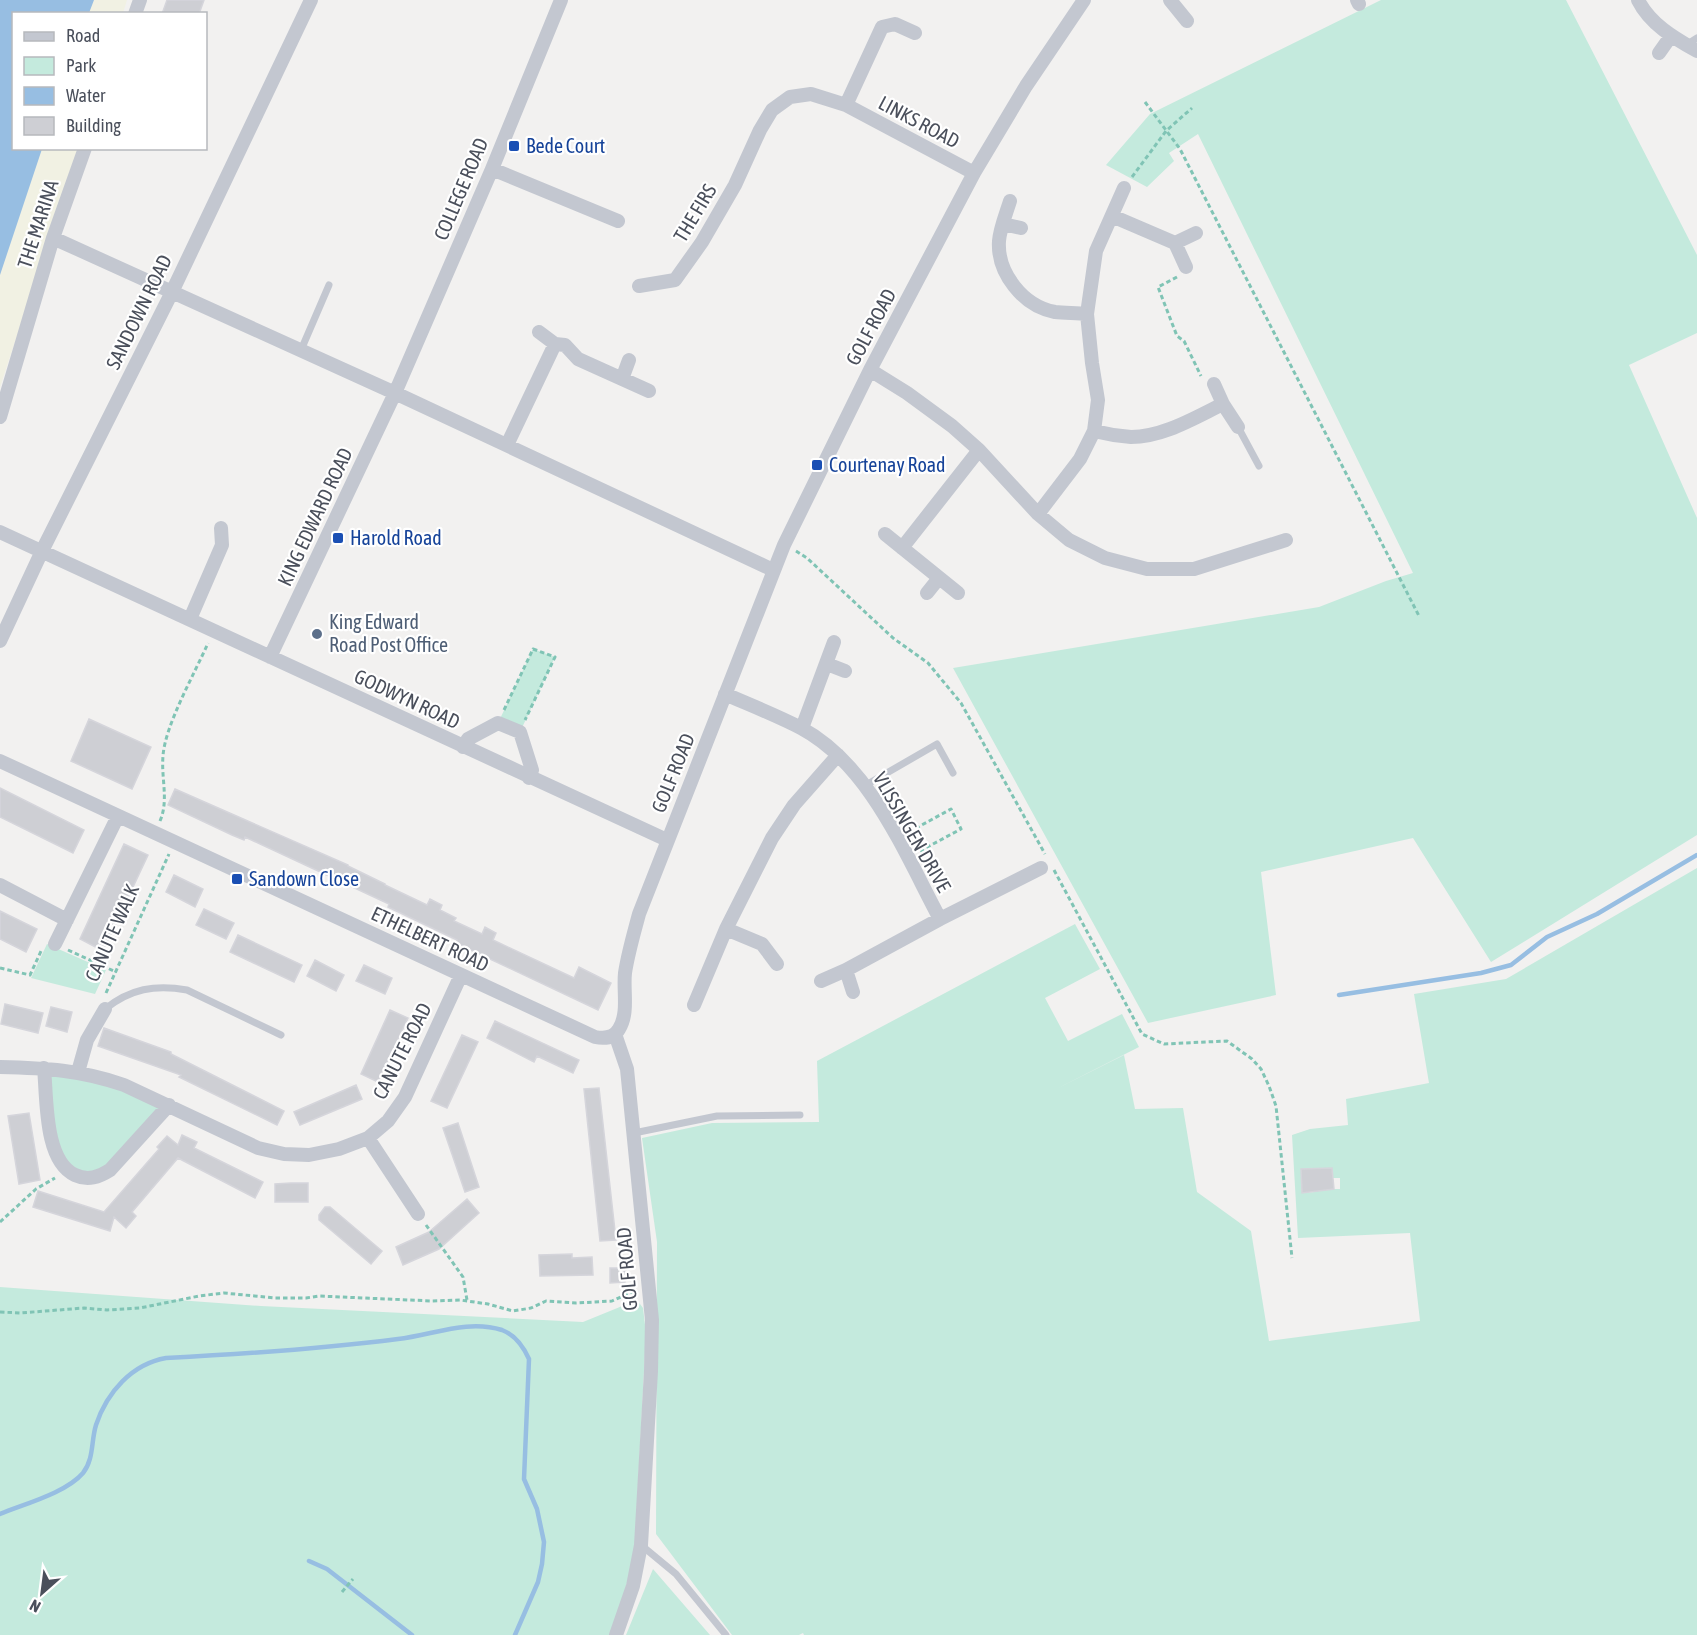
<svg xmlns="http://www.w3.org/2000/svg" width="1697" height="1635" font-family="'Asap Condensed',sans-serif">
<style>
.green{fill:#c4eadd;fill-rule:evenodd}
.sand{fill:#f1f1e3}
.water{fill:#97bee2}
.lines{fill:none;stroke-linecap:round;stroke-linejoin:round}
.stream{stroke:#97bee2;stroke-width:4.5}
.building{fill:#cecfd4;stroke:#d5d5db;stroke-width:1.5}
.path{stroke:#80c4b5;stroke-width:3;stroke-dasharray:4.5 3;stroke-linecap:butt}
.lane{stroke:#c3c7d0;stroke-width:7}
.street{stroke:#c3c7d0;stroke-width:14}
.transit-dot{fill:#1a4fb4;stroke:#fff;stroke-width:2}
.service-dot{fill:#5c6f8a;stroke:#fff;stroke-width:2}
.labels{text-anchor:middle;stroke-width:4.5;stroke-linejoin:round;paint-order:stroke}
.street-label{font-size:20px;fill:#4a4f5b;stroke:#fff}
.transit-label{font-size:20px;fill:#164399;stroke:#fff;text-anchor:start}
.service-label{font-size:20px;fill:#4e5e75;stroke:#fff;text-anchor:start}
</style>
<rect width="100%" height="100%" fill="#f2f1f0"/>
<!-- green -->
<path class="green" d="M1381 0H1566L1697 255V333L1629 365 1697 518V835L1491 962 1413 838 1261 872 1276 995 1148 1023 953 668 1319 607 1386 581 1413 573 1198 134 1169 153 1174 161 1147 187 1106 165 1150 114Z
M533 649 555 657 520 732 498 723Z
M1697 868V1635H804L803 1633 799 1635H732L656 1534 657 1242 642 1138 712 1123 819 1122 817 1061 1075 924 1100 969 1045 998 1068 1041 1122 1014 1139 1047 1056 1089 1124 1055 1135 1109 1183 1108 1197 1192 1251 1231 1269 1341 1420 1321 1410 1233 1298 1238 1292 1135 1310 1129 1348 1125 1346 1099 1429 1083 1414 994 1506 979ZM1332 1168 1333 1178H1340V1189H1332V1185L1315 1186V1192L1302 1193 1301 1169Z
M47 944 106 970 95 994 31 978Z
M44 1068 78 1072 169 1105 100 1177 62 1165Z
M0 1287 261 1306 583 1322 637 1300 643 1308 646 1333 634 1560 611 1635H0Z
M653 1569 710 1635H626Z"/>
<!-- sand -->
<path class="sand" d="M0 0H127L123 13 14 14V148L79 149 0 387Z"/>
<!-- water -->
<path class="water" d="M0 0H94L89 13 14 14V148L42 149 0 275Z"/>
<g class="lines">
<!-- stream -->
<path class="stream" d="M1339 995 1481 973 1511 965 1547 937 1597 914 1697 855
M0 1514C24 1504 66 1493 83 1473 94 1459 91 1441 96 1425 107 1392 132 1364 166 1358 244 1354 321 1349 398 1339 433 1335 467 1319 502 1330 515 1335 524 1348 529 1359L524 1479 537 1509 544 1542 542 1564 538 1582 515 1635
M309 1561 327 1569 412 1635"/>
</g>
<!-- building -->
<path class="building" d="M167 0H204L199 14H162Z
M89 719 151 747 132 789 71 761Z
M0 788 84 830 73 853 0 817Z
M175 789 348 865V866L385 884V885L427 905 430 899 442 905 440 910 456 918 454 921 482 934 485 927 496 933 493 940 574 978 579 967 611 983 598 1010 456 943 457 940 388 907 389 904 245 837 244 840 232 835 168 805Z
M124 844 148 855 103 951 80 939Z
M174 875 203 889 195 907 166 892Z
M204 909 234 923 226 939 196 925Z
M0 911 37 929 26 952 0 939Z
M238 935 302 965 294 982 230 952Z
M315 960 344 975 336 991 307 976Z
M364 965 392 978 385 994 356 981Z
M5 1004 43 1013 38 1033 1 1024Z
M51 1007 72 1012 67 1032 46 1026Z
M390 1010 408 1018 378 1082 361 1074Z
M495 1021 579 1060 573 1073 537 1056 534 1062 487 1038Z
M104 1028 171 1052V1054L284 1111 277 1125 179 1077 181 1075 98 1046Z
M462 1035 478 1042 447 1108 431 1101Z
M356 1085 362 1099 300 1125 294 1112Z
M599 1088 616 1240 600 1241 584 1089Z
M29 1113 40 1180 19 1184 8 1116Z
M458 1123 479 1187 465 1192 443 1128Z
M182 1135 197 1142 194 1148 263 1182 255 1198 178 1158 132 1212 136 1216 126 1228 114 1217 110 1231 33 1207 38 1191 104 1212 159 1149 157 1147 167 1136 178 1145Z
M1332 1168 1334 1189 1302 1193 1301 1169Z
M291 1183H308V1202H275V1184Z
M467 1199 479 1213 439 1249 403 1265 396 1247 429 1232Z
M325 1207H330L382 1251 371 1264 319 1220V1215Z
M572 1254V1258L592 1257 593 1275 540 1276 539 1255Z
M610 1268H626L625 1282 610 1283Z"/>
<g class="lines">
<!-- path -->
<path class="path" d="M1145 102 1180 149 1419 616
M1132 177 1166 131 1192 108
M1177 277 1158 287 1177 336 1184 341 1201 376
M796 551 807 558 893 638 928 663 961 703 1045 854
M504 710 533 649 555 657 525 720
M160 821C169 800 161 779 163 756 165 725 195 673 208 643
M909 832 951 809 961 829 920 851
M1054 870 1142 1034 1164 1044 1227 1041 1252 1059 1261 1069 1269 1086 1276 1106 1292 1258
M68 950 116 972
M0 968 30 975 42 949
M106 993 169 854
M0 1222 36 1189 55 1178
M426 1225 463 1277 467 1300
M0 1312 20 1313 84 1308 107 1310 140 1308 199 1296 224 1293 275 1298H306L319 1296 432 1301 460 1300 488 1304 513 1311 531 1308 546 1301 576 1303 612 1301 636 1290
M342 1592 353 1579"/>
<!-- lane -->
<path class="lane" d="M1686 45 1697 38
M301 350 329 285
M1238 427 1259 466
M866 785 937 744 953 773
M105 1009C130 989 155 984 187 990L281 1035
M634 1133 717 1116 800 1115
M641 1545 676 1574 726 1635"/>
<!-- street -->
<path class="street" d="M1170 0 1187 21
M1357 0 1359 4
M1638 0C1650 24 1674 38 1697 51
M135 14 140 0
M1659 53 1671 36
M846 105 882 27 895 24 915 33
M492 169 618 221
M1010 201C1006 214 1000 228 999 241 997 273 1023 306 1055 312 1065 313 1077 313 1087 314
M1112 216 1175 243 1196 233
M1003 224 1021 228
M53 238 395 393 773 570
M1175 243 1186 267
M639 286 675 280 702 242 735 185 760 130 772 110 790 97 811 94 846 105 974 173
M539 332 555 344
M870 370 907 393 952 426 979 450 1038 514 1069 540 1105 558 1147 569H1194L1286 540
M622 379 629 360
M1214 384 1223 404 1238 427
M0 417 53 238 85 148
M1094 431C1106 434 1118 436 1131 437 1163 437 1194 418 1223 404
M507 445 555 344 565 345 578 359 649 391
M1038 514 1080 459 1094 431 1098 400 1092 363 1087 314 1096 251 1124 188
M0 532 667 840
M885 534 958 593
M902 548 979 450
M927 593 939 578
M190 619 222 545 221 528
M0 641 42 551 172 292 311 0
M270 657 395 393 492 169 561 0
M827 664 845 671
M725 694C750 705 776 715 801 728 870 765 904 852 940 919
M802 728 834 642
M463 747 468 739 498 723 520 732 532 770 529 778
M0 761 595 1037C605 1039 614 1038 619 1029 629 1013 623 991 625 973 628 953 634 933 639 914L784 545 870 370 974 173 1026 86 1084 0
M0 885 67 920
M726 929 762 944 777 964
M55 944 118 816
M846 970 853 992
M821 981 846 970 940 919 1041 868
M694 1005 726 929 772 838 794 805 838 755
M615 1034 627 1069 652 1320 651 1371 641 1545 633 1586 616 1635
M0 1067C45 1068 81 1070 124 1085L258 1148 284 1154 309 1155 339 1149 368 1138 388 1121 405 1097 461 975
M44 1068C47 1098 44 1161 75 1175 88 1181 99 1177 110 1170L169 1105
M78 1072 87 1040 105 1009
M368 1138 418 1214"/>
</g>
<!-- markers -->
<g class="transit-dot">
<rect x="508" y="140" width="12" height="12" rx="3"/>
<rect x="811" y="459" width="12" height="12" rx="3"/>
<rect x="332" y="532" width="12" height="12" rx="3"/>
<rect x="231" y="873" width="12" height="12" rx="3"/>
</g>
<circle class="service-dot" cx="317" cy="634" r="6"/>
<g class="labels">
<!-- street labels -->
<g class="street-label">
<text transform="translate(919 122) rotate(28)" y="7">LINKS ROAD</text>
<text transform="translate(461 189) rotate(-67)" y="7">COLLEGE ROAD</text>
<text transform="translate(695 213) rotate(-59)" y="7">THE FIRS</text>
<text transform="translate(38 224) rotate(-72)" y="7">THE MARINA</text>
<text transform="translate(139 312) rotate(-64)" y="7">SANDOWN ROAD</text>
<text transform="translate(871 327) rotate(-62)" y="7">GOLF ROAD</text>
<text transform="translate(315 517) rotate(-65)" y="7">KING EDWARD ROAD</text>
<text transform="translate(407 699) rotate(25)" y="7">GODWYN ROAD</text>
<text transform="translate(673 773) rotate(-68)" y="7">GOLF ROAD</text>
<text transform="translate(912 832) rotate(60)" y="7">VLISSINGEN DRIVE</text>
<text transform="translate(112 933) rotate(-66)" y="7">CANUTE WALK</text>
<text transform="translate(430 939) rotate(25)" y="7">ETHELBERT ROAD</text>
<text transform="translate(402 1051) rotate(-63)" y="7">CANUTE ROAD</text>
<text transform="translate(627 1269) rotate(-95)" y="7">GOLF ROAD</text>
</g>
<!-- transit labels -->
<g class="transit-label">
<text x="526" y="153">Bede Court</text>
<text x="829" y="472">Courtenay Road</text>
<text x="350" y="545">Harold Road</text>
<text x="249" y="886">Sandown Close</text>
</g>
<!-- service labels -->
<g class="service-label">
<text x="329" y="629">King Edward<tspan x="329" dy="23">Road Post Office</tspan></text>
</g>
</g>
<!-- legend -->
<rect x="12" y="12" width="195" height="138" fill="#ffffff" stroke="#b7b9bd" stroke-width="1.5"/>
<rect x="24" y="32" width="30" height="9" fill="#c3c7d0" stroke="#b7b9bd" stroke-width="1.5"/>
<text x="66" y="42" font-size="18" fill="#4a4f5b">Road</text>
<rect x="24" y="57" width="30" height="18" fill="#c4eadd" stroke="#b7b9bd" stroke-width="1.5"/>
<text x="66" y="72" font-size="18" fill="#4a4f5b">Park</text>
<rect x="24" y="87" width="30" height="18" fill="#97bee2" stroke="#b7b9bd" stroke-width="1.5"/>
<text x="66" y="102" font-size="18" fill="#4a4f5b">Water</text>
<rect x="24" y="117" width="30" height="18" fill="#cecfd4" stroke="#b7b9bd" stroke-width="1.5"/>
<text x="66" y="132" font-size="18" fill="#4a4f5b">Building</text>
<!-- north arrow -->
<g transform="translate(42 1593) rotate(208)" stroke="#ffffff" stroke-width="4.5" paint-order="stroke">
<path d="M0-4.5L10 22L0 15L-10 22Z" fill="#4a4f5b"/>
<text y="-9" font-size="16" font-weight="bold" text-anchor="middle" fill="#4a4f5b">N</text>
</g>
</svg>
